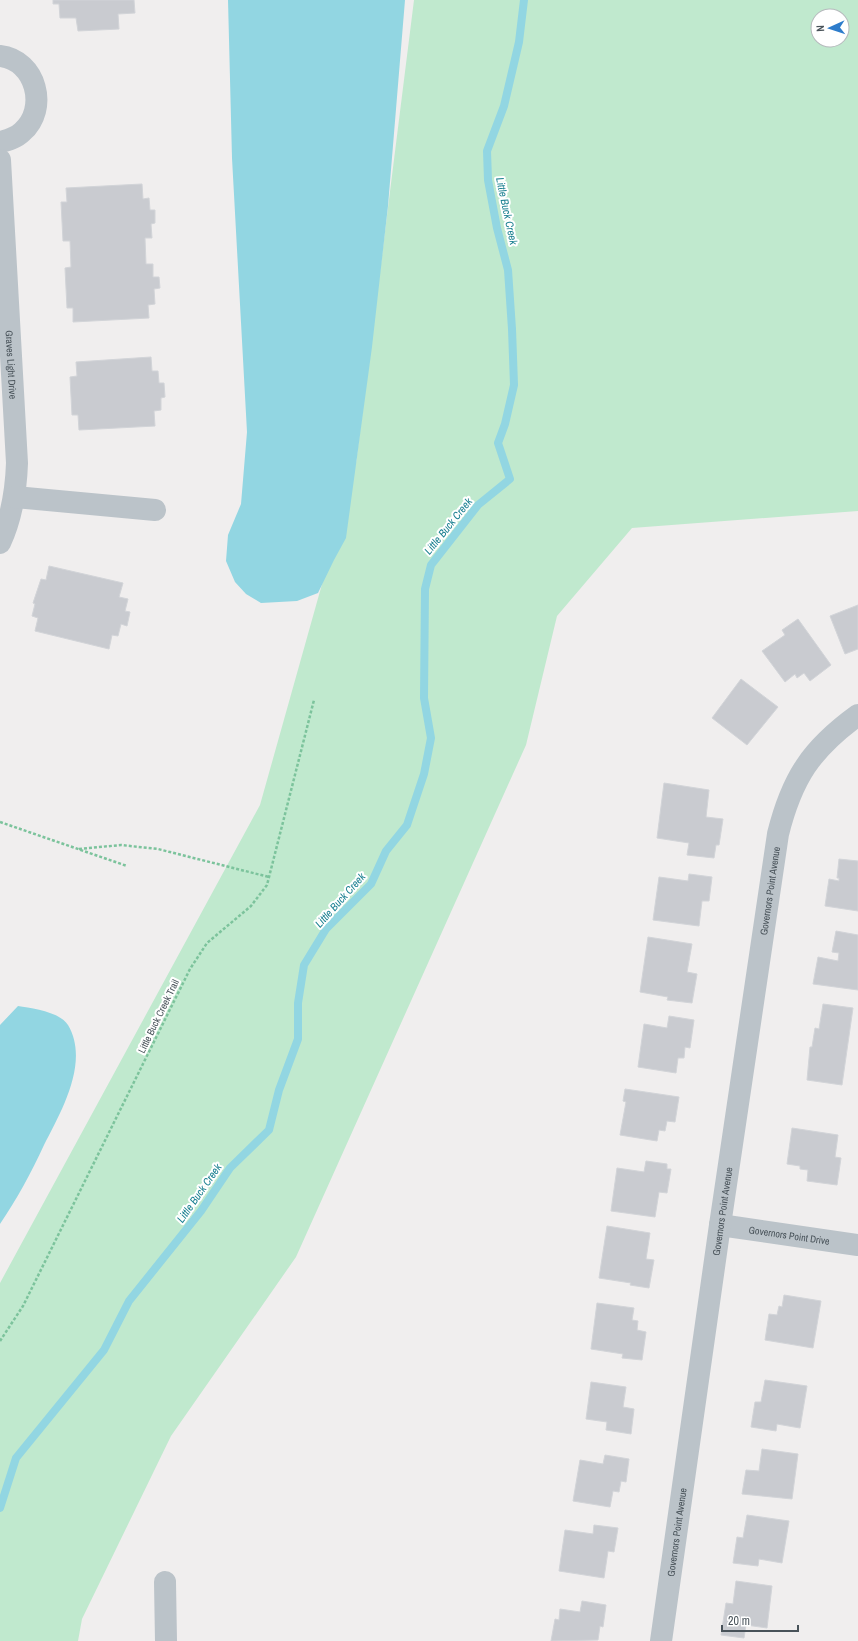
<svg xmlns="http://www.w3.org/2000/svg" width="858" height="1641" font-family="'Archivo Narrow',sans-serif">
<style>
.green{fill:#c0e9ce;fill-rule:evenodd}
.water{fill:#92d6e2}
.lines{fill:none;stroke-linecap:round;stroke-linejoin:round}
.stream{stroke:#92d6e2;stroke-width:8}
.building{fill:#c9cbd0;stroke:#d2d4d8}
.path{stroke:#7cc39c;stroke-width:2.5;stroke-dasharray:3 2;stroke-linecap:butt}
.minor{stroke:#bbc3c9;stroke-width:22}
.labels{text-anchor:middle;stroke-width:4;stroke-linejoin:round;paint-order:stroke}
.street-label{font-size:10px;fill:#485259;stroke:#fff}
.water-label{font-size:11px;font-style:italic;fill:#1b8091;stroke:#fff}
</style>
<rect width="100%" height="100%" fill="#f0eeee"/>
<!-- green -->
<path class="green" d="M414 0H858V511L632 528 557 616 526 745 296 1257 171 1436 82 1619 78 1641H0V1283L260 805 356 463ZM818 16H842V40H818Z"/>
<!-- water -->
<path class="water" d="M228 0H405L388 206 372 347 346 538 334 560 318 593 297 601 261 603 246 594 235 582 226 561 228 535 241 504 247 432 232 158Z
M18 1006C32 1008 60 1012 68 1025 90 1062 61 1112 44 1145 31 1173 17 1199 0 1224V1025Z"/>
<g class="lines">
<!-- stream -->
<path class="stream" d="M0 1508 16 1458 104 1350 129 1301 201 1211 230 1168 269 1130 279 1090 298 1039V1003L304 965 326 929 371 884 386 851 407 825 424 774 431 738 424 698 425 589 431 565 478 505 510 479 498 443 505 424 514 385 512 329 508 270 497 228 488 180 487 151 504 106 519 42 524 0"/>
</g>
<!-- building -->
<path class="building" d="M53 0H134L135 13 118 14 119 29 78 31 76 18H60L59 4H53Z
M142 184 143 199 149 198 150 210H155V223L151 224 152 238H145L146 264H153V277H159L160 288 154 289 155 304 148 305 149 318 73 322V308H67L65 268 71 267 70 241H63L61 202H67L66 188Z
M151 357 152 371H158L159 383H164L165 397 161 398V410L154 411 155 426 79 430 78 415H72L70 377 77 376 76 362Z
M49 566 123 583 119 597 128 599 125 611 130 612 127 626 121 624 118 636 112 635 109 649 35 631 38 618 32 616 35 604 33 603 41 579 46 580Z
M858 605V649L845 654 830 616Z
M798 619 831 665 810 681 804 673 797 678 795 674 785 682 762 651 785 635 782 630Z
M741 679 778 707 747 745 712 718Z
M664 783 709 790 706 817 723 819 719 845H716L714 858 687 855 689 843 657 838Z
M839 859 858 861V911L825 906 829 879 839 881V878H837Z
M689 874 712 877 709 901H702L699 926 653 920 659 877 688 881Z
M836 931 858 935V990L813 984 818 957 838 961 839 953 832 952Z
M648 937 692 944 687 972 697 974 692 1003 667 1000 668 997 640 992Z
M823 1004 853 1008 842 1085 807 1080 810 1047H812L815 1028 819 1029Z
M669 1016 694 1020 690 1048 685 1047 684 1058H678L676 1073 638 1067 644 1024 667 1028Z
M625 1089 679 1097 675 1122 667 1121 665 1131 659 1130 657 1141 620 1135 626 1102 623 1101Z
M792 1128 838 1135 835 1157 841 1158 837 1185 807 1181 808 1170 800 1169V1166L787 1164Z
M646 1161 667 1164V1169H671L667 1193 659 1192 655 1217 611 1211 617 1168 644 1172Z
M607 1226 650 1233 646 1259 654 1260 649 1288 630 1285 631 1283 599 1278Z
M784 1295 821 1301 813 1348 765 1340 769 1314 777 1315 779 1306 782 1307Z
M597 1303 634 1308 632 1320 638 1321 637 1330 646 1332 642 1360 622 1358 623 1354 591 1349Z
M765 1380 807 1386 800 1428 777 1424 776 1431 751 1427 755 1402H761Z
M591 1382 626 1387 623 1407 634 1409 631 1434 606 1430 607 1422 586 1419Z
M762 1449 798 1454 792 1499 742 1494 746 1470 759 1471Z
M605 1455 629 1459 626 1482 621 1481 619 1492 613 1491 610 1507 573 1501 580 1460 603 1464Z
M747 1515 789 1521 782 1563 759 1559 758 1566 733 1563 737 1537 743 1538Z
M594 1525 618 1528 614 1552 608 1551 604 1578 559 1571 565 1530 593 1534Z
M736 1581 772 1586 767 1628 746 1625 744 1638 721 1635 726 1603 733 1604Z
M582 1601 606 1605 603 1627 600 1626 598 1640 551 1641 555 1619 559 1620 560 1609 580 1612Z"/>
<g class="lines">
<!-- path -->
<path class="path" d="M0 822 127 866
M79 849 121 845 158 849 269 877
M0 1341 23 1306 190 969 207 943 251 906 267 885 314 700"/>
<!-- minor -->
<g class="minor">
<path d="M0 56C36 60 49 109 22 132 16 138 8 140 0 142"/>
<path id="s1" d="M0 160 17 463C16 492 12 517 0 543"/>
<path d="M15 497 155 510"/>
<path id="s2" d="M720 1225 858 1245"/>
<path d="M165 1582 166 1641"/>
<path id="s3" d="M661 1641 720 1225 778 834C792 778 811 749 858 715"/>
</g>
</g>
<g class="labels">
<!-- street labels -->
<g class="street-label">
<text dy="4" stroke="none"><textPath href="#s1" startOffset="205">Graves Light Drive</textPath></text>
<text dy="4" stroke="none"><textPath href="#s3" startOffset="758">Governors Point Avenue</textPath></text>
<text transform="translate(158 1016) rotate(-64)" y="4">Little Buck Creek Trail</text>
<text dy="4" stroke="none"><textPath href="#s3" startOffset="434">Governors Point Avenue</textPath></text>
<text dy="4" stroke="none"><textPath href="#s2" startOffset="70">Governors Point Drive</textPath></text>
<text dy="4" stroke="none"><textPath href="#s3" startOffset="110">Governors Point Avenue</textPath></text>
</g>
<!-- water labels -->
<g class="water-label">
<text transform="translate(507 211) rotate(78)" y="4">Little Buck Creek</text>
<text transform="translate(448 526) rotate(-51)" y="4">Little Buck Creek</text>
<text transform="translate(340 900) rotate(-48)" y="4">Little Buck Creek</text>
<text transform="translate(199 1193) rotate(-55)" y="4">Little Buck Creek</text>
</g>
</g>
<!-- north arrow -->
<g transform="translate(830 28) rotate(267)"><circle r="19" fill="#ffffff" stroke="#b6babd"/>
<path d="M0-3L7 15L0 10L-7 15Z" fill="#2d7ccb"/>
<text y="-6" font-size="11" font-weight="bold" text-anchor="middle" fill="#485259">N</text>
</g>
<!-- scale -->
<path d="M722 1625v6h76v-6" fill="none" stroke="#485259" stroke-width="2"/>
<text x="728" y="1625" font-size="12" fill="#485259" stroke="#ffffff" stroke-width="3" paint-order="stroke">20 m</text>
</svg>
